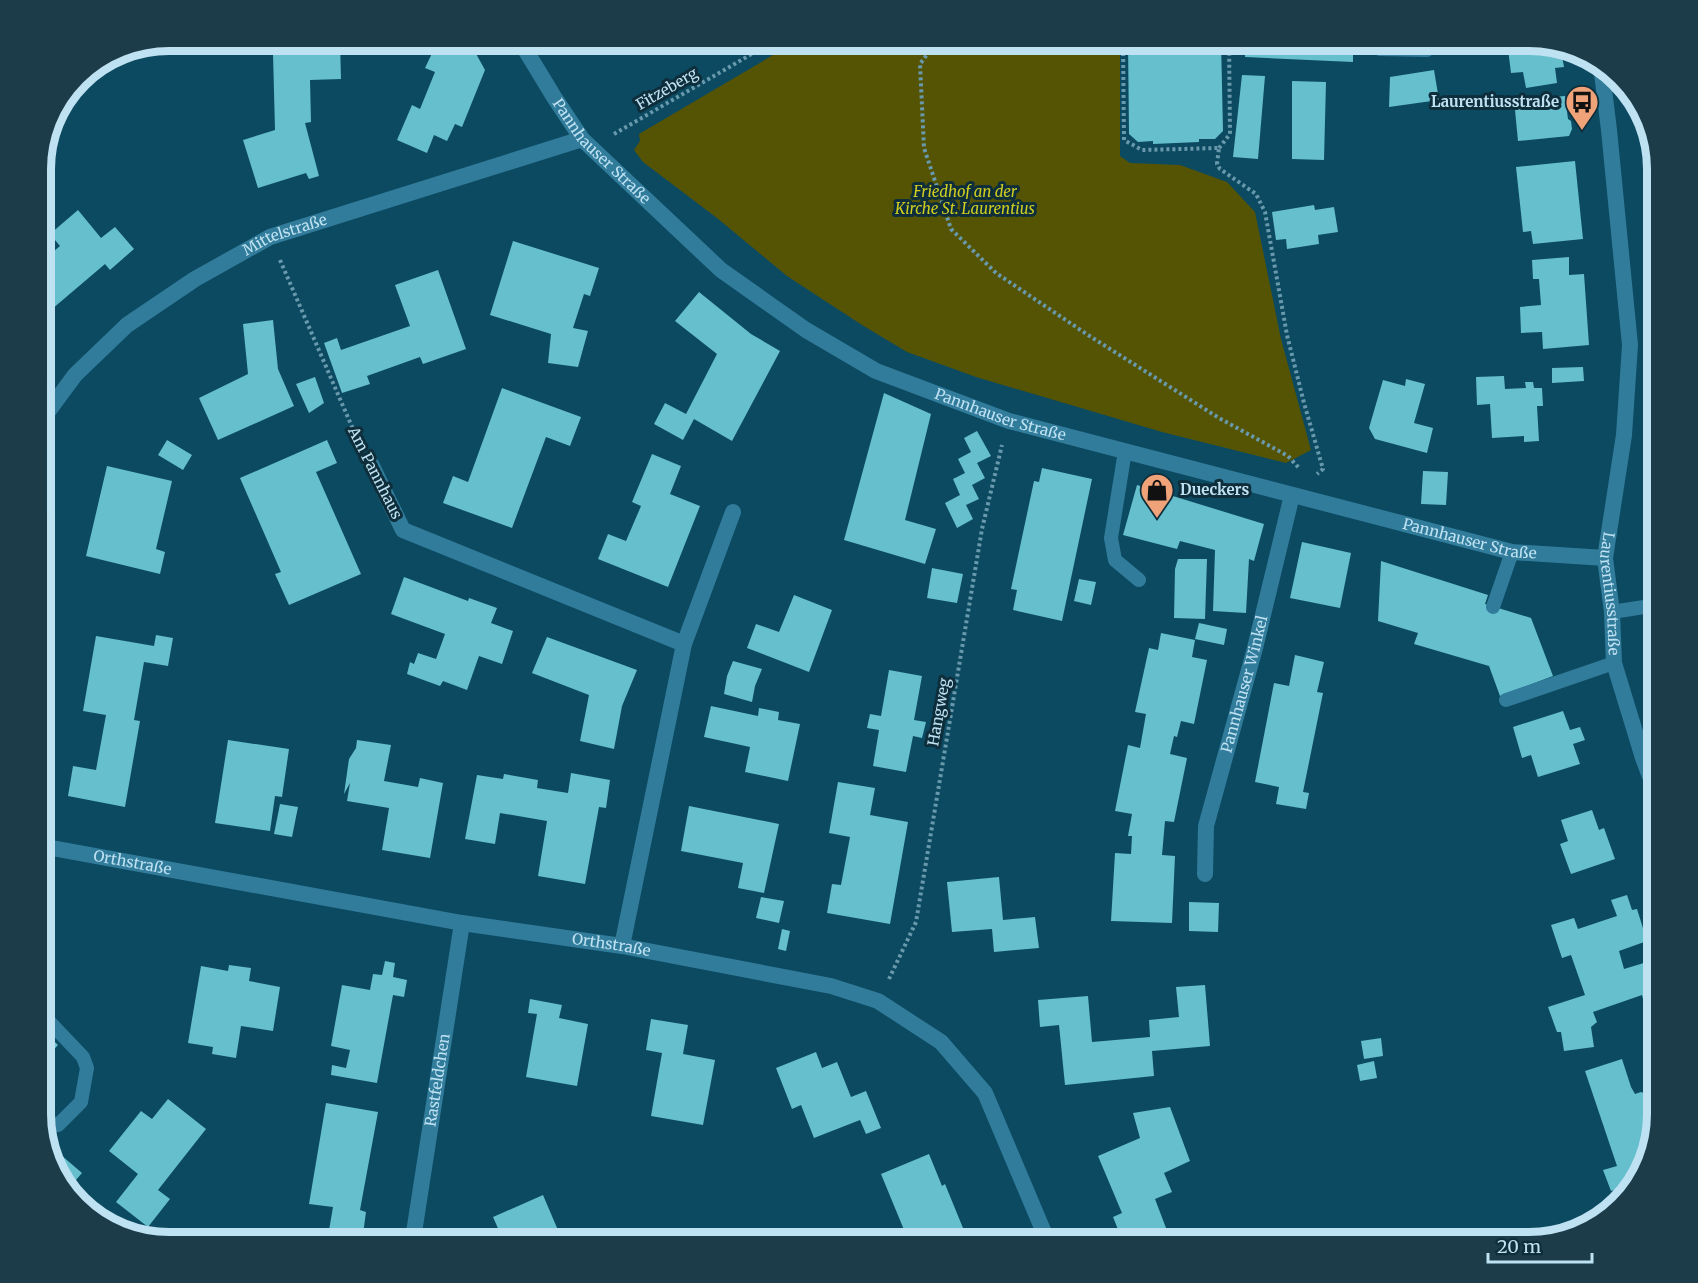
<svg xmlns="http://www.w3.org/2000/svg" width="1698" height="1283" font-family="Merriweather,serif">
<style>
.green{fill:#555405}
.building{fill:#66bfcd}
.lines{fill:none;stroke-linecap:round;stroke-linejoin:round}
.path{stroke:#6999ad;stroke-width:4;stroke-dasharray:3 3;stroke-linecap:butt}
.service{stroke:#317c9b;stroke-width:14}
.minor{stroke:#317c9b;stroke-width:16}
.labels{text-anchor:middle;stroke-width:6;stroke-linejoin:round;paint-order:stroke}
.street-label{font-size:15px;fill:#bfe2f3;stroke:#0e2e3b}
.poi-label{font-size:15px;font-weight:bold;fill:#bfe2f3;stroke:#0e2e3b;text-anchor:end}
.park-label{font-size:15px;font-style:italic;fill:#d0ce20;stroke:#0e2e3b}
.rim{fill:none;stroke:#bfe2f3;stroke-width:8}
</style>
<rect width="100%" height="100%" fill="#0c4a61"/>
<!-- green -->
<path class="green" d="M797 41H1120V156L1130 163 1180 165 1227 182 1255 212 1281 339 1311 450 1286 463 1162 432 976 377 907 352 862 325 787 276 717 218 643 162 634 150 640 141 639 134Z"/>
<!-- building -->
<path class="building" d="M309 41H340L341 79 310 80 311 122 305 123 319 176 309 179 306 173 258 188 243 140 275 130 273 53 310 51Z
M411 41H469L485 70 462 127 455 124 447 141 434 135 427 153 397 140 412 105 420 109 435 72 425 68 435 47 434 44 416 52Z
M1128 41H1221L1223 131 1215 139H1199V142L1153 144V141L1138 142 1129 134Z
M1246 41H1353V62L1245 57Z
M1507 41H1529L1561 51 1564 67 1555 68 1557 83 1526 88 1523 72 1511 73Z
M1434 70 1439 100 1389 107 1390 77Z
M1242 75 1265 76 1258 159 1233 157Z
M1292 81 1326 82 1324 160 1292 159Z
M1565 96 1568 119 1571 121 1572 129 1569 136 1518 141 1514 100Z
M1575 161 1583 239 1533 244 1531 231 1523 232 1516 167Z
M1314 205 1315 210 1334 207 1338 232 1318 235 1319 244 1287 249 1286 239 1276 240 1272 212Z
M78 210 101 238 115 227 134 249 110 270 105 264 45 315 41 310V262L60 246 50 234Z
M513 241 599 268 590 296 584 294 573 328 588 331 578 367 548 363 551 334 490 315Z
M1569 257V275L1584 274 1589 345 1543 349 1542 332 1521 333 1520 307 1541 305 1539 279H1533L1532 260Z
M438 270 466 349 423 364 420 357 367 376 370 384 342 393 324 343 337 338 341 350 410 326 395 285Z
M699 292 751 334 780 351 732 441 694 419 683 440 654 424 665 403 686 414 717 354 675 321Z
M273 320 278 369 294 406 218 440 199 398 248 374 243 324Z
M1583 367 1584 381 1552 383V368Z
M1504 376 1505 389 1526 388 1525 382H1533L1534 388H1542L1543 406H1537L1539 441 1524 442V436L1492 438 1490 404 1477 405 1476 377Z
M315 377 324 403 309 413 296 384Z
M1406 379 1425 384 1414 423 1433 428 1427 453 1375 439 1369 428 1383 380 1405 386Z
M502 388 581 417 570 446 546 437 512 528 443 503 453 476 468 482Z
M884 393 931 414 905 520 936 529 925 564 844 540Z
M977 431 991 456 977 463 985 478 972 485 979 499 966 505 973 519 957 528 945 503 960 495 953 479 965 473 958 459 971 452 964 438Z
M167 440 192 455 183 470 158 455Z
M327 440 337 463 316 472 361 574 289 605 275 574 281 572 240 478Z
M652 454 681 466 670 494 700 506 668 587 598 559 608 534 626 541 641 506 632 502Z
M107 466 172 481 156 549 165 552 160 574 86 556Z
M1042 468 1092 479 1062 621 1013 610 1017 590 1011 589 1034 481 1039 482Z
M1423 471 1448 472 1446 505 1421 504Z
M1137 485 1264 524 1254 561 1249 559 1246 613 1213 611 1215 550 1180 541 1177 549 1123 535Z
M1302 542 1351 553 1340 608 1290 598Z
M1178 559H1207L1205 619 1174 618 1175 569Z
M1381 561 1488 595 1485 604 1531 618 1553 676 1500 696 1489 666 1414 644 1418 633 1378 621Z
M932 568 963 574 957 603 927 598Z
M404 577 468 601 469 598 497 608 491 623 513 631 502 664 479 656 467 690 443 681 440 686 407 674 410 662 414 664 418 653 436 659 445 634 391 614Z
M1079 579 1096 582 1091 605 1074 601Z
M794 595 832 610 809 672 747 648 756 624 779 632Z
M1199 623 1227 629 1224 645 1195 639Z
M1161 633 1195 640 1192 657 1207 660 1194 724 1181 721 1177 737 1174 736 1170 754 1187 758 1174 822 1165 821 1162 855 1175 856 1172 923 1111 921 1115 853 1131 854 1132 836H1128L1132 814 1115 811 1128 745 1140 748 1146 714 1135 712 1149 648 1158 650Z
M156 635 173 638 168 666 144 662 134 720 140 721 125 807 68 796 73 766 96 770 106 715 83 711 96 636 154 646Z
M547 637 637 670 622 706 614 749 580 741 589 695 532 673Z
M1295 655 1324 662 1317 692 1323 693 1303 792 1309 793 1306 809 1276 804 1279 787 1255 782 1274 683 1289 686Z
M733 661 762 669 755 686 752 702 724 694 727 676Z
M889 670 922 676 914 720 926 722 922 738 913 736 906 772 873 766 879 730 867 728 870 714 881 716Z
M711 706 758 716 759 708 779 712 778 720 800 724 788 781 745 772 750 747 704 737Z
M1563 711 1570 730 1580 727 1585 740 1573 744 1580 764 1538 777 1531 755 1522 758 1513 727Z
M228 740 289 749 282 797 275 796 270 831 215 823Z
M357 740 391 745 384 781 418 787 420 778 443 783 430 858 382 850 389 808 347 801 350 783 344 794 349 759 356 748Z
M571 773 610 780 606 808 599 807 585 884 538 876 547 821 500 813 495 844 465 839 477 775 503 779 504 774 538 780 537 788 568 793Z
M838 782 875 788 870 815 908 822 890 924 827 913 832 884 841 885 850 837 829 833Z
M280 804 298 807 292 837 274 834Z
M689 806 779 824 764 893 738 888 743 863 681 851Z
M1592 810 1599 830 1604 828 1615 859 1571 874 1560 844 1568 841 1561 820Z
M999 877 1003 920 1035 917 1039 948 994 952 992 929 952 932 947 882Z
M1627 895 1632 910 1637 909 1647 941 1619 951 1624 969 1657 959V1009L1646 1011 1642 995 1593 1012 1597 1022 1591 1027 1594 1047 1564 1051 1561 1032H1557L1548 1007 1585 995 1571 955 1562 958 1551 925 1574 918 1578 929 1617 916 1611 900Z
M761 897 784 901 779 923 756 918Z
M1189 902 1219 903 1218 932 1189 931Z
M782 929 790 931 786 951 778 949Z
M385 961 395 963 393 977 407 980 404 997 393 995 377 1083 331 1075 332 1065 346 1068 350 1050 331 1046 342 985 370 990 373 974 382 975Z
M229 965 251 968 249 981 280 987 273 1031 241 1026 236 1058 212 1054 213 1047 188 1043 201 966 228 971Z
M1205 985 1210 1046 1152 1051 1154 1076 1065 1085 1059 1025 1040 1027 1038 1000 1088 996 1092 1042 1150 1037 1149 1020 1179 1017 1176 987Z
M530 999 562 1005 559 1018 588 1024 577 1086 526 1077 537 1014 528 1013Z
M651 1019 688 1025 683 1054 715 1060 703 1125 651 1116 662 1053 646 1050Z
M41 1029 58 1045 41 1063Z
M1381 1038 1383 1056 1364 1059 1361 1041Z
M816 1052 822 1068 837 1062 851 1097 866 1091 881 1128 866 1134 860 1120 814 1138 801 1105 792 1109 776 1068Z
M1622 1059 1631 1087 1635 1094 1641 1092 1646 1094 1655 1121 1654 1124 1644 1127 1649 1140 1634 1184 1611 1191 1603 1170 1617 1166 1585 1071Z
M1374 1061 1377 1078 1360 1081 1357 1065Z
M168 1099 206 1129 158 1190 170 1199 148 1227 116 1202 138 1174 109 1151 141 1111 152 1119Z
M326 1103 378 1112 360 1210 366 1212 362 1242H327L333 1207 309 1204Z
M1170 1107 1190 1161 1164 1173 1172 1192 1155 1199 1166 1228 1131 1242H1123L1113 1217 1122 1213 1098 1156 1140 1138 1133 1113Z
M54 1149 82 1173 68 1189 54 1171 49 1154Z
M929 1154 942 1186 945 1184 963 1228 928 1242H909L881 1174Z
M543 1195 563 1242H504L493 1217Z
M1205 1232 1206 1242H1178Z"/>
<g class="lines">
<!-- path -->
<path class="path" d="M937 41 920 64 924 148 951 229 996 273 1088 335 1219 418 1288 456 1299 468
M1123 41 1124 140 1142 150 1219 148 1217 164 1220 169 1256 194 1265 212 1287 335 1304 403 1323 469 1317 474
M614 134 774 41
M1219 148 1230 134 1229 41
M280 260 359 443
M889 979 916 922 982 529 1002 445"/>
<!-- service -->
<path class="service" d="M1380 41V49L1427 50
M1125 451 1111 538 1115 560 1139 580
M1493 607 1512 552
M1612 612 1657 605
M1506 700 1614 663
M41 1121 47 1124 58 1125 81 1102 87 1068 83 1057 41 1013"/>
<!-- minor -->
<g class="minor">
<path id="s1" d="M520 41 554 97 582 139 721 270 806 330 876 371 1009 421 1512 552 1605 558"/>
<path id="s2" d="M1601 65 1609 130 1630 345 1624 435 1605 558 1612 612 1614 663 1643 758 1657 795"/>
<path id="s3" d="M41 421 75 375 127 325 195 279 270 237 582 139"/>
<path d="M371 464 403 530 684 644"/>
<path id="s4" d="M41 846 462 923 622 946 831 986 878 1001 941 1042 985 1093 1048 1242"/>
<path id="s5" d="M1205 874 1206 826 1255 648 1292 495"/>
<path d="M622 946 684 644 733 512"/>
<path id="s6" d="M414 1242 413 1239 462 923"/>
</g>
</g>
<!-- icons -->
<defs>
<symbol id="bus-pin" viewBox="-11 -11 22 30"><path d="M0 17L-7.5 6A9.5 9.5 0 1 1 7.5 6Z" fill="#f0a279" stroke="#0e2e3b"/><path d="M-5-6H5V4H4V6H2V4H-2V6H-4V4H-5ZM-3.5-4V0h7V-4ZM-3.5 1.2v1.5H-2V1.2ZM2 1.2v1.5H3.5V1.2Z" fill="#111"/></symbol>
<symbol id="shop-pin" viewBox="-11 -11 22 30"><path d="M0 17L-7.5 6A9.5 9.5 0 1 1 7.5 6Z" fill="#f0a279" stroke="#0e2e3b"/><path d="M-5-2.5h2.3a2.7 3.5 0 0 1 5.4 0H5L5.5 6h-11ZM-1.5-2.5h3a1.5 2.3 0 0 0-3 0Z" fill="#111"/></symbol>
</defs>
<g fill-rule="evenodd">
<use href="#bus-pin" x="1563" y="83" width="38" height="52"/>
<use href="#shop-pin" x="1138" y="471" width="38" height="52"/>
</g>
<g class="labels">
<!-- street labels -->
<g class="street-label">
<text transform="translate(667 89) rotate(-30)" y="5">Fitzeberg</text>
<text dy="5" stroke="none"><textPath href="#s1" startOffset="138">Pannhauser Straße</textPath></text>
<text dy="5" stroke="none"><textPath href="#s3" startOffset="312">Mittelstraße</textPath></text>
<text dy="5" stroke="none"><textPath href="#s1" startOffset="624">Pannhauser Straße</textPath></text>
<text transform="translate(375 473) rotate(63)" y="5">Am Pannhaus</text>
<text dy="5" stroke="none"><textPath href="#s1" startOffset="1110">Pannhauser Straße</textPath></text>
<text dy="5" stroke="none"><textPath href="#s2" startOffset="532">Laurentiusstraße</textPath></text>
<text dy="5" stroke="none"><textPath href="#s5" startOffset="195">Pannhauser Winkel</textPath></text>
<text transform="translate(939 712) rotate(-80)" y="5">Hangweg</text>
<text dy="5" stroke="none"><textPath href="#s4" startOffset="93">Orthstraße</textPath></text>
<text dy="5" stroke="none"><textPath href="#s4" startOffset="579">Orthstraße</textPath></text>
<text dy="5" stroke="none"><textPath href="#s6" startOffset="164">Rastfeldchen</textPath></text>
</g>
<!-- poi labels -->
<g class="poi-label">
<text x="1559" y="107">Laurentiusstraße</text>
<text x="1180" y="495" text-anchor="start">Dueckers</text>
</g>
<!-- park labels -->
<g class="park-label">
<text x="965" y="197">Friedhof an der<tspan x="965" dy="17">Kirche St. Laurentius</tspan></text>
</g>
</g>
<!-- crop -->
<path d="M0 0H1698V1283H0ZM169 51H1529A118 118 0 0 1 1647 169V1114A118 118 0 0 1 1529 1232H169A118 118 0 0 1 51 1114V169A118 118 0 0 1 169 51Z" fill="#1c3c4a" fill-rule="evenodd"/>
<path class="rim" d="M169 51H1529A118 118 0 0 1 1647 169V1114A118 118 0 0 1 1529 1232H169A118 118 0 0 1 51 1114V169A118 118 0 0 1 169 51Z"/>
<!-- scale -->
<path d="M1488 1253v9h104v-9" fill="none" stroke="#bfe2f3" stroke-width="3"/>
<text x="1497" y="1253" font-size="18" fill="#bfe2f3" stroke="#0e2e3b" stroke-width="4.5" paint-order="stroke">20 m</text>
</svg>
